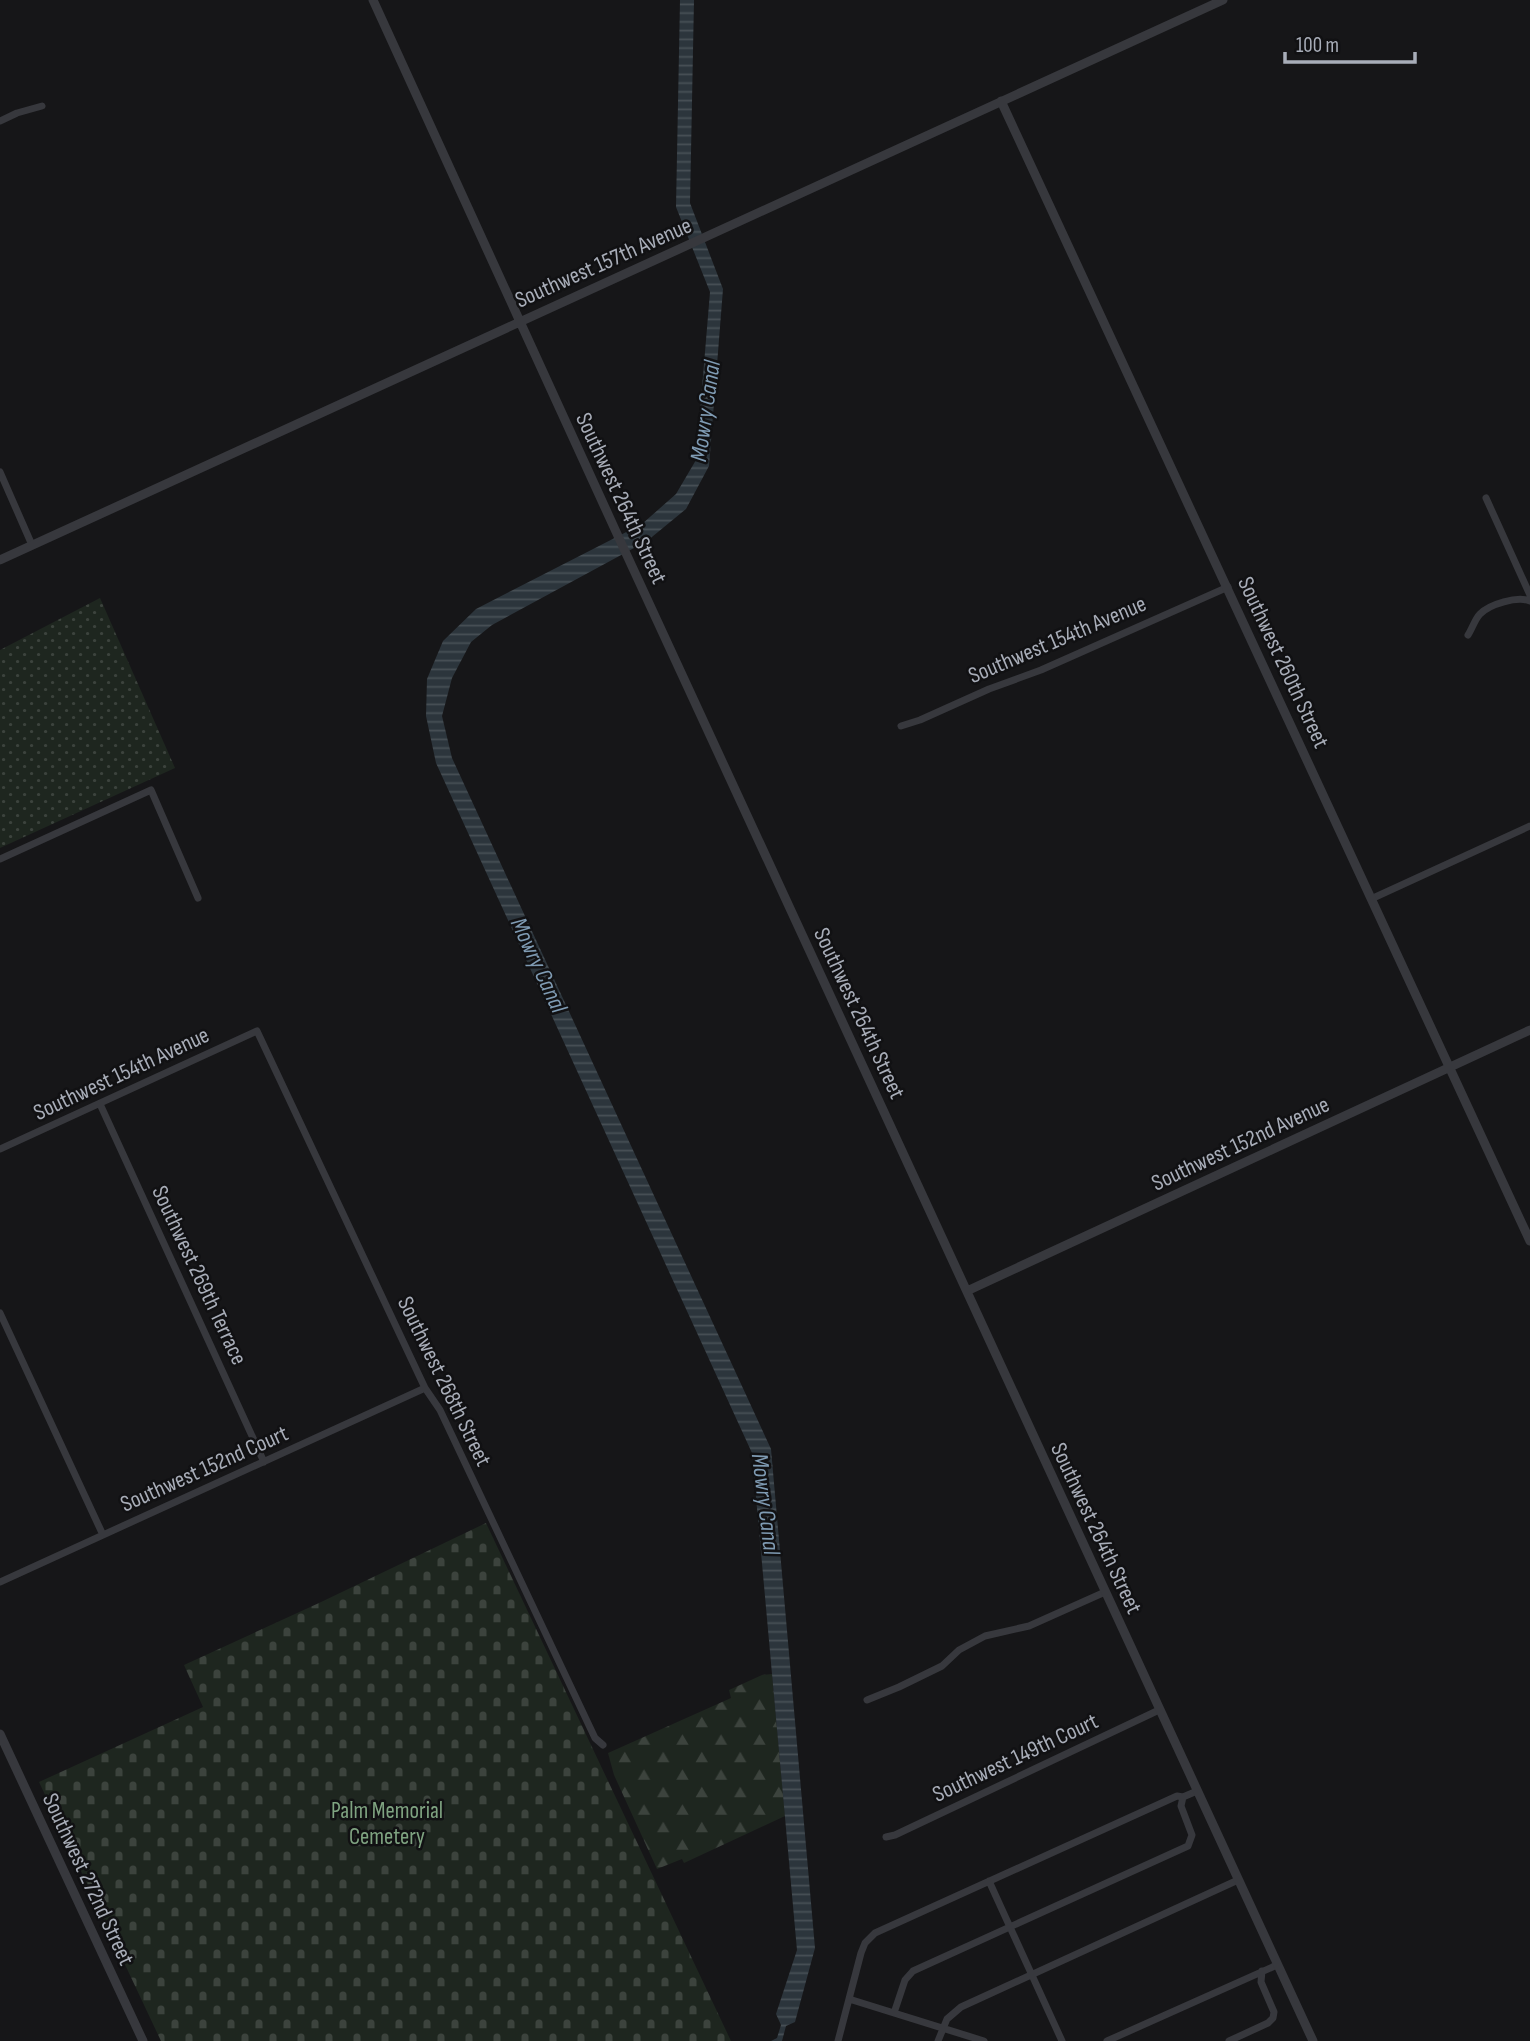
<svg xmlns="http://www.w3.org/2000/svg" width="1530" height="2041" font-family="'Sofia Sans Condensed',sans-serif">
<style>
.grass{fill:url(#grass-dots)}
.forest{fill:url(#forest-firs)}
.cemetery{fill:url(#cemetery-stones)}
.water{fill:url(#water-rules)}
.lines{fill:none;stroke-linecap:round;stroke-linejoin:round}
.minor{stroke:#37383d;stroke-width:7}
.tertiary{stroke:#37383d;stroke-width:9}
.labels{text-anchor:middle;stroke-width:5;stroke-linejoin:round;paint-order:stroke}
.street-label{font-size:23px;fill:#a8adb8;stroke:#111113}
.park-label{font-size:23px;fill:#7fa381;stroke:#111113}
.water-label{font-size:24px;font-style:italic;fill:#7f9bb3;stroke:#111113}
</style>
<defs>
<pattern id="grass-dots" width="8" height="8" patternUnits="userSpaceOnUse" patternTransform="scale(1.75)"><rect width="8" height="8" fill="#1e261f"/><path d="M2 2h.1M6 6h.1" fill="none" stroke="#3c433d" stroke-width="1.8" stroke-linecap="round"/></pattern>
<pattern id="forest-firs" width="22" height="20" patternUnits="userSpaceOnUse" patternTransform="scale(1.75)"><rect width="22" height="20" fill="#1e261f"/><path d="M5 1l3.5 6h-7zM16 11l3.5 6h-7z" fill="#3c433d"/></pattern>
<pattern id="cemetery-stones" width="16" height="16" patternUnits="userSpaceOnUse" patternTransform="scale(1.75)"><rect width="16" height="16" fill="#1e261f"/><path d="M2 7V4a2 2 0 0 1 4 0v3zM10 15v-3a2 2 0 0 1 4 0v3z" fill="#3c433d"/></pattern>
<pattern id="water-rules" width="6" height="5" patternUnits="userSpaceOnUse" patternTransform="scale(1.75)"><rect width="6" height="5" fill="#2c353c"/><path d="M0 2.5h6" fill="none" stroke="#485056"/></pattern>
</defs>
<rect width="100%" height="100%" fill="#161618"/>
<!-- grass -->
<path class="grass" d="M100 598 175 768 0 848V650Z"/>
<!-- forest -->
<path class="forest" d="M772 1674 785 1816 684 1863 682 1859 657 1869 614 1775 608 1753 731 1698 729 1690 762 1675Z"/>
<!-- cemetery -->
<path class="cemetery" d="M486 1523 731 2041H161L39 1782 203 1707 184 1665 319 1603Z"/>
<!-- water -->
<path class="water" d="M680 0H694L690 203 723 289 709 466 686 509 647 541 492 625 471 642 452 678 442 716 452 758 771 1449 815 1948 795 2022 786 2026 782 2041H771L777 2038 781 2025 776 2014 797 1950 752 1453 436 763 426 716 427 679 443 641 476 609 642 524 676 494 696 460 710 292 676 207Z"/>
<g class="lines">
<!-- minor -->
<path class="minor" d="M0 121 17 113 42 106
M0 472 32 545
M1486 498 1530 595
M1468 635C1472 629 1475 619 1480 614 1490 604 1517 596 1530 601
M901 726 920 720 989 689 1041 670 1228 587
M0 859 151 790 198 898
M1371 899 1530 826
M100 1104 264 1462
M0 1149 257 1031 425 1388 440 1410 595 1738 603 1745
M0 1313 103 1535
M0 1582 425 1388
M867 1700 899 1687 942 1666 959 1650 985 1636 1029 1626 1105 1592
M886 1837 895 1835 1159 1710
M989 1881 1062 2041
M849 1999 984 2041
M894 2013 905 1980 913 1971 1188 1846 1192 1835 1181 1806 1183 1797
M838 2041 861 1953 865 1943 875 1933 1177 1796 1183 1797 1197 1791
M938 2041 947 2019 961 2007 1238 1880
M1107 2041 1277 1965
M1229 2041 1268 2023 1273 2018 1274 2012 1261 1982 1262 1971"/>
<!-- tertiary -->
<path class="tertiary" d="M373 0 618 536 1313 2041
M1001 101 1530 1241
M0 560 1223 0
M967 1291 1530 1030
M0 1734 143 2041"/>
</g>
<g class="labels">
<!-- street labels -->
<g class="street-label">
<text transform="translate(603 262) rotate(-24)" y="8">Southwest 157th Avenue</text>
<text transform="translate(622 498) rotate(65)" y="8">Southwest 264th Street</text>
<text transform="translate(1057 639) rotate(-23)" y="8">Southwest 154th Avenue</text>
<text transform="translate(1284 662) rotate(65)" y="8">Southwest 260th Street</text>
<text transform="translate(860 1013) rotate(65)" y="8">Southwest 264th Street</text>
<text transform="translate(121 1073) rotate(-25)" y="8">Southwest 154th Avenue</text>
<text transform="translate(1240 1143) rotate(-25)" y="8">Southwest 152nd Avenue</text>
<text transform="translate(200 1275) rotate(65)" y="8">Southwest 269th Terrace</text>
<text transform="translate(445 1381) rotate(64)" y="8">Southwest 268th Street</text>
<text transform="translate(204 1468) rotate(-24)" y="8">Southwest 152nd Court</text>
<text transform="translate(1097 1528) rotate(65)" y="8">Southwest 264th Street</text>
<text transform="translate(1015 1757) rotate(-25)" y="8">Southwest 149th Court</text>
<text transform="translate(89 1879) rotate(65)" y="8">Southwest 272nd Street</text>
</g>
<!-- park labels -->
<g class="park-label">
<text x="387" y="1818">Palm Memorial<tspan x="387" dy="26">Cemetery</tspan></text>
</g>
<!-- water labels -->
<g class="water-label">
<text transform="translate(705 411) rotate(-82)" y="8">Mowry Canal</text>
<text transform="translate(539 965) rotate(65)" y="8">Mowry Canal</text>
<text transform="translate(766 1504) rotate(83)" y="8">Mowry Canal</text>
</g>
</g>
<!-- scale -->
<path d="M1285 52v10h130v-10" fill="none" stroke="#a8adb8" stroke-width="3.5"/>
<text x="1296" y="52" font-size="21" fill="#a8adb8" stroke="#111113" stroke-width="5" paint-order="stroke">100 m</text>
</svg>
